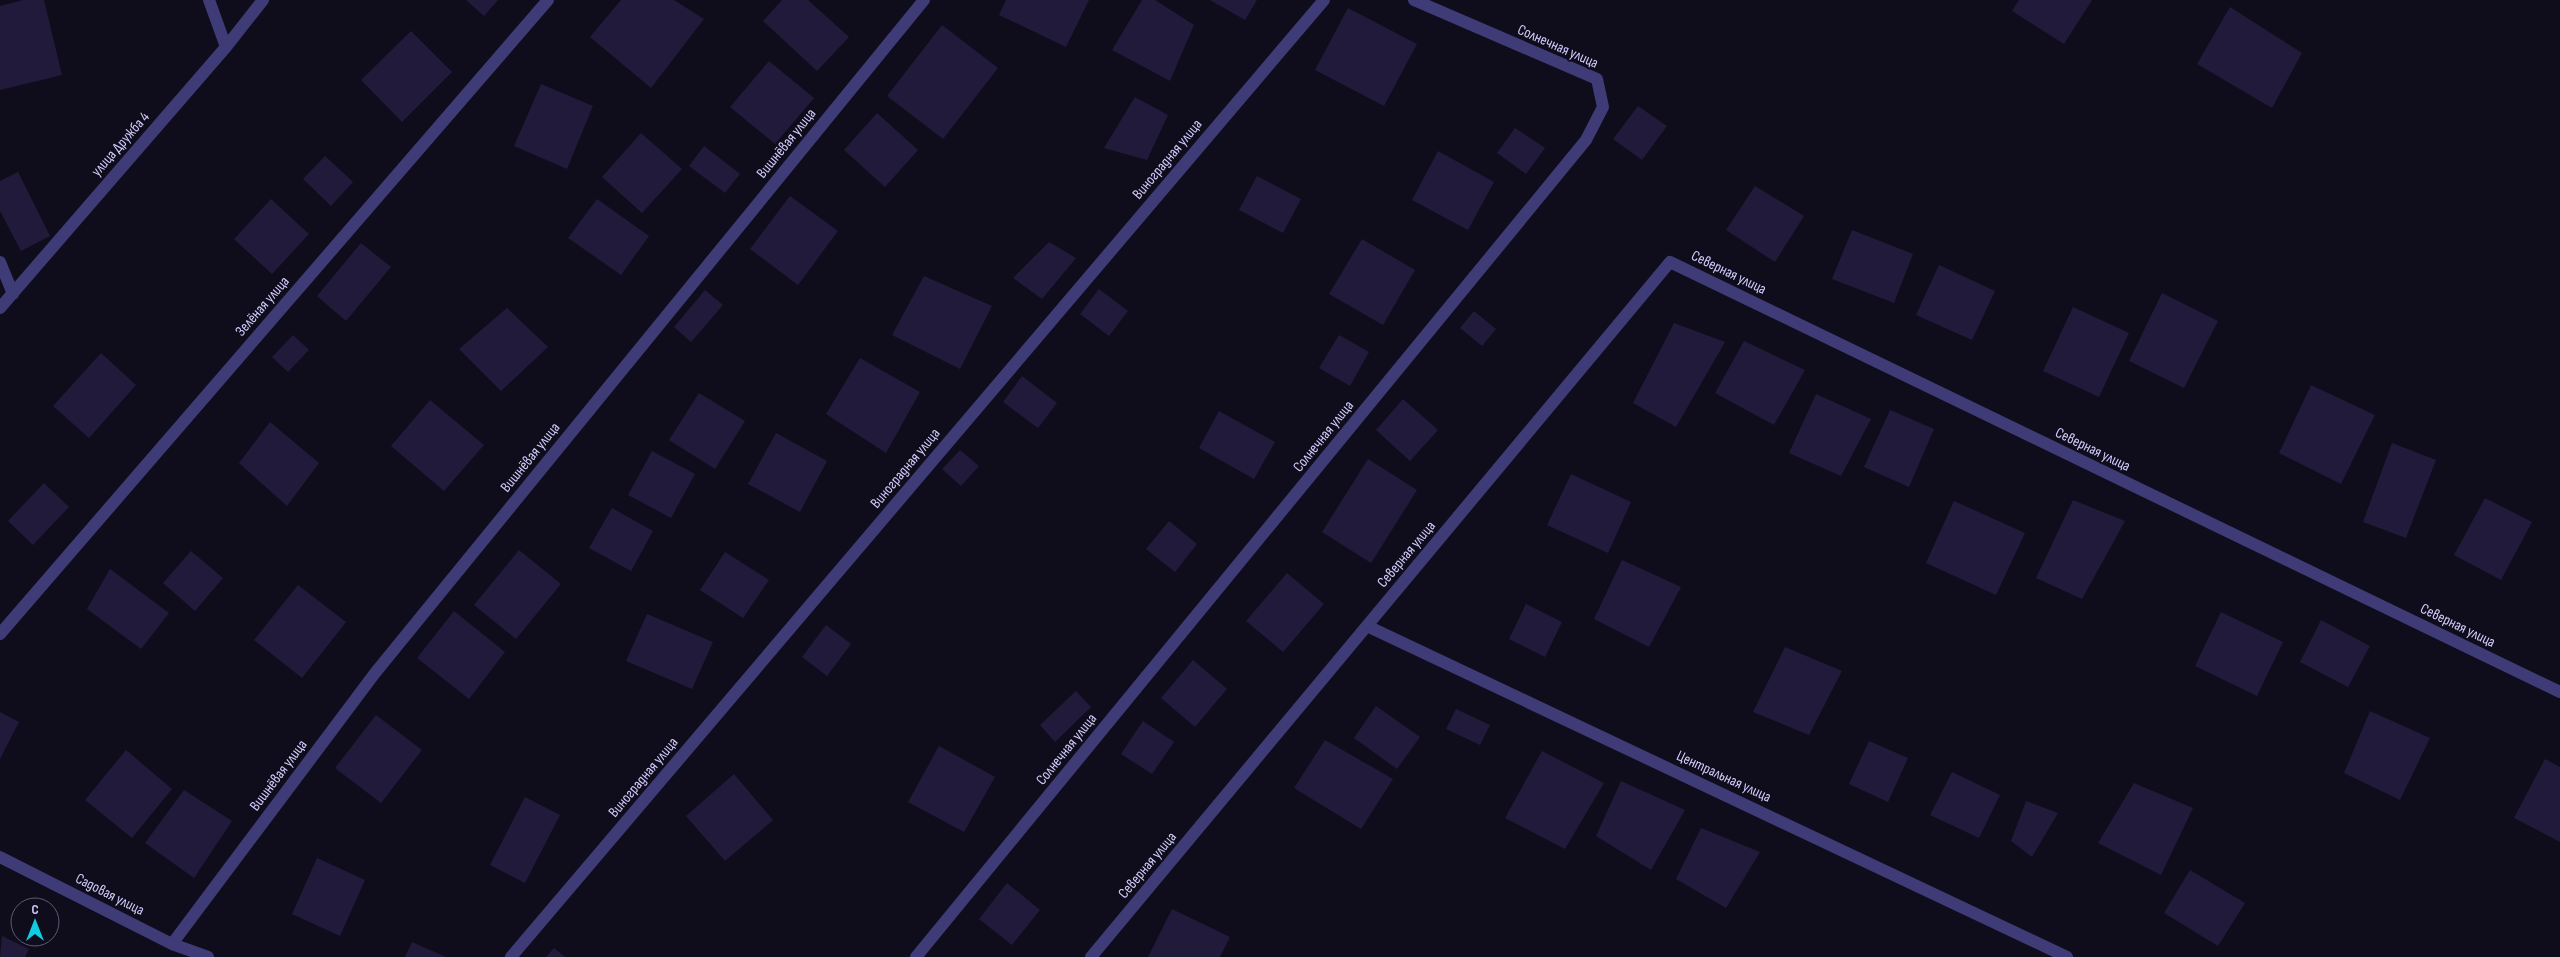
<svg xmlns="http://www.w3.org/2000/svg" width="2560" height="957" viewBox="0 0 2560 957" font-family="'Sofia Sans Condensed',sans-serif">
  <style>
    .building { fill: #211a3b }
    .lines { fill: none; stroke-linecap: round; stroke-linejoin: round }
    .street { stroke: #3e3b77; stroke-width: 12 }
    .labels { text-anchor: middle; stroke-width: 4; stroke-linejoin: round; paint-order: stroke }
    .street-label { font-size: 15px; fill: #d1cbfb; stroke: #0f0d1c }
  </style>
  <rect width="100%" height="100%" fill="#0f0d1c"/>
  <path class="building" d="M23 0H44L62 75 0 90V6Z
    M466 0H498L484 16Z
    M621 0H674L704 19 651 88 590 37Z
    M782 0H808L849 37 817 71 763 21Z
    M1006 0H1089L1066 47 999 15Z
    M1142 0H1155L1194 25 1170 81 1112 50Z
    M1210 0H1257L1245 20Z
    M2019 0H2092L2064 44 2012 11Z
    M2230 7 2302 53 2272 108 2197 64Z
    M1348 8 1417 44 1384 106 1315 70Z
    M942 25 998 68 943 139 887 96Z
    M411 31 452 72 402 122 361 80Z
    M769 61 814 98 775 144 730 107Z
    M541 84 593 106 567 169 514 146Z
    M1135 97 1168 115 1147 160 1104 148Z
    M1638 106 1667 126 1642 160 1613 139Z
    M877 113 918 150 885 187 844 150Z
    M1515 128 1545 148 1526 174 1497 153Z
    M641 133 682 169 642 213 602 177Z
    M704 146 740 174 725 193 689 166Z
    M1438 151 1494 182 1468 230 1412 200Z
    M325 156 353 182 331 206 303 179Z
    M18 172 50 236 21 251 0 211V181Z
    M1257 176 1301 199 1283 233 1239 210Z
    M1755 186 1804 216 1775 262 1726 230Z
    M790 196 838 231 798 285 750 249Z
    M271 199 309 234 272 274 234 239Z
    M597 199 649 236 621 275 568 238Z
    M1852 230 1913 254 1894 303 1832 279Z
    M1362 239 1415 270 1383 325 1329 294Z
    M1049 242 1076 258 1042 299 1013 278Z
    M361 243 391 267 346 321 317 296Z
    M1939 265 1995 291 1972 340 1916 315Z
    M924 276 992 306 960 369 892 335Z
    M1099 289 1128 311 1109 336 1080 314Z
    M705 290 723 305 691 342 674 327Z
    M2162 293 2218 321 2184 388 2129 361Z
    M2073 307 2129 333 2099 397 2043 371Z
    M507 308 548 347 501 391 459 349Z
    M1474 311 1496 329 1482 346 1460 328Z
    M1674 323 1725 342 1676 427 1633 403Z
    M293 335 309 350 288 372 272 357Z
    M1339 335 1369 352 1350 386 1319 368Z
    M1744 341 1805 370 1774 425 1715 393Z
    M101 353 136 385 89 438 53 406Z
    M860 358 920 392 886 453 826 414Z
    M1022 376 1057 403 1038 428 1003 402Z
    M2311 385 2375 415 2341 484 2279 453Z
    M699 393 745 421 715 469 669 440Z
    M1816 394 1871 419 1841 476 1789 453Z
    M1403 399 1438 430 1410 461 1376 430Z
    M430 400 484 445 444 491 391 446Z
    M1890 410 1934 429 1909 487 1864 467Z
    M1219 411 1275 442 1254 479 1199 448Z
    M270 422 319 463 287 506 239 463Z
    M776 433 827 461 800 512 748 484Z
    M2392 443 2436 460 2406 538 2363 522Z
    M960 450 979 466 961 486 942 469Z
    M652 451 695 474 671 518 628 495Z
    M1368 459 1417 490 1371 563 1322 532Z
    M1571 474 1631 502 1608 553 1547 525Z
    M44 483 69 507 33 545 8 521Z
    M2485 498 2532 522 2501 580 2454 555Z
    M2073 500 2125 521 2082 599 2036 578Z
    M1954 501 2025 533 1996 595 1926 563Z
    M612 508 653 531 631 571 589 548Z
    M1169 521 1197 544 1175 572 1146 549Z
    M519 550 561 584 516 639 474 605Z
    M191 551 223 578 195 611 163 583Z
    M725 552 769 580 743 618 700 590Z
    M1622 560 1681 587 1649 647 1594 619Z
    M110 569 169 613 141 649 87 609Z
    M1287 573 1324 604 1283 652 1246 621Z
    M298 585 346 622 302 678 254 640Z
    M1526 604 1562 622 1545 657 1509 639Z
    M454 611 505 652 469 699 417 658Z
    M2221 612 2283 642 2257 696 2195 666Z
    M647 614 713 642 692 689 626 661Z
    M2321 620 2370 646 2348 687 2300 662Z
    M826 625 851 644 827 676 802 657Z
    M1785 647 1842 671 1809 735 1753 712Z
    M1193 660 1227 689 1195 727 1161 698Z
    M1076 691 1091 707 1055 742 1040 725Z
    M1376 706 1420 737 1397 769 1354 738Z
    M1456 709 1490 725 1480 745 1446 729Z
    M2370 711 2430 738 2400 800 2344 773Z
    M0 712 19 722 0 759Z
    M376 715 422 750 381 803 335 768Z
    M1143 721 1174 742 1152 774 1121 754Z
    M1325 740 1393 779 1361 829 1294 788Z
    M1869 741 1908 758 1888 802 1849 784Z
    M939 746 995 777 964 832 908 802Z
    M126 750 172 789 132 838 85 800Z
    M1542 751 1604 783 1565 849 1505 818Z
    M2545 759 2560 767V842L2514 818Z
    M1952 772 2000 795 1979 838 1930 815Z
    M734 774 773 820 725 861 686 816Z
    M1621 781 1685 810 1651 870 1596 836Z
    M2134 783 2193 808 2161 875 2098 843Z
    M184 790 232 821 194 878 145 843Z
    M525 797 560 815 525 883 490 865Z
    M2026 801 2058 813 2032 857 2011 841Z
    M1701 828 1760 852 1726 908 1676 879Z
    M317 858 365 880 340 936 292 914Z
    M2190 870 2245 903 2218 946 2164 913Z
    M1007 883 1040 910 1012 945 979 919Z
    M1172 909 1230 937 1220 957H1148Z
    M2 936 29 949 25 957H0Z
    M412 942 446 957H405Z
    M554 948 565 957H546Z"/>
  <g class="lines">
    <path class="street" d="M209 0 226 47
      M0 262 13 294
      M0 308 226 47 263 0
      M1367 626 2067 957
      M0 634 548 0
      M0 857 172 944 208 957
      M172 944 375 673 924 0
      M511 957 1324 0
      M916 957 1586 140 1603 107 1597 79 1414 0
      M1091 957 1670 262 2560 692"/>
  </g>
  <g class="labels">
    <g class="street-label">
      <text transform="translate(1558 46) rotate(24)" y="5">Солнечная улица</text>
      <text transform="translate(786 143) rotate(-51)" y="5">Вишнёвая улица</text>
      <text transform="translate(120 144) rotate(-49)" y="5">улица Дружба 4</text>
      <text transform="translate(1167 159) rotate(-50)" y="5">Виноградная улица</text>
      <text transform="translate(1729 272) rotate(26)" y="5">Северная улица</text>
      <text transform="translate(262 306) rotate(-49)" y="5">Зелёная улица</text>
      <text transform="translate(1323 436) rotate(-51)" y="5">Солнечная улица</text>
      <text transform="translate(2093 449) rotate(26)" y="5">Северная улица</text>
      <text transform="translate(530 457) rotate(-51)" y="5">Вишнёвая улица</text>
      <text transform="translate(905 468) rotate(-50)" y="5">Виноградная улица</text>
      <text transform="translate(1406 554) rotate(-50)" y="5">Северная улица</text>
      <text transform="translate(2458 625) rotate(26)" y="5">Северная улица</text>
      <text transform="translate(1066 749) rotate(-51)" y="5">Солнечная улица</text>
      <text transform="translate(278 775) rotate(-53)" y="5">Вишнёвая улица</text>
      <text transform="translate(1724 776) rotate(25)" y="5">Центральная улица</text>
      <text transform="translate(643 777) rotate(-50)" y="5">Виноградная улица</text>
      <text transform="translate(1147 865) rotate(-50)" y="5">Северная улица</text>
      <text transform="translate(110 894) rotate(27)" y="5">Садовая улица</text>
    </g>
  </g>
  <g transform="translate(35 922)"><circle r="24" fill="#0f0d1c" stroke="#5d5975"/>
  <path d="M0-4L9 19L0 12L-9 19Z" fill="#11cce1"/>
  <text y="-8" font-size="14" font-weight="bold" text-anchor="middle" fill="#d1cbfb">С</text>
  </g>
</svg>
